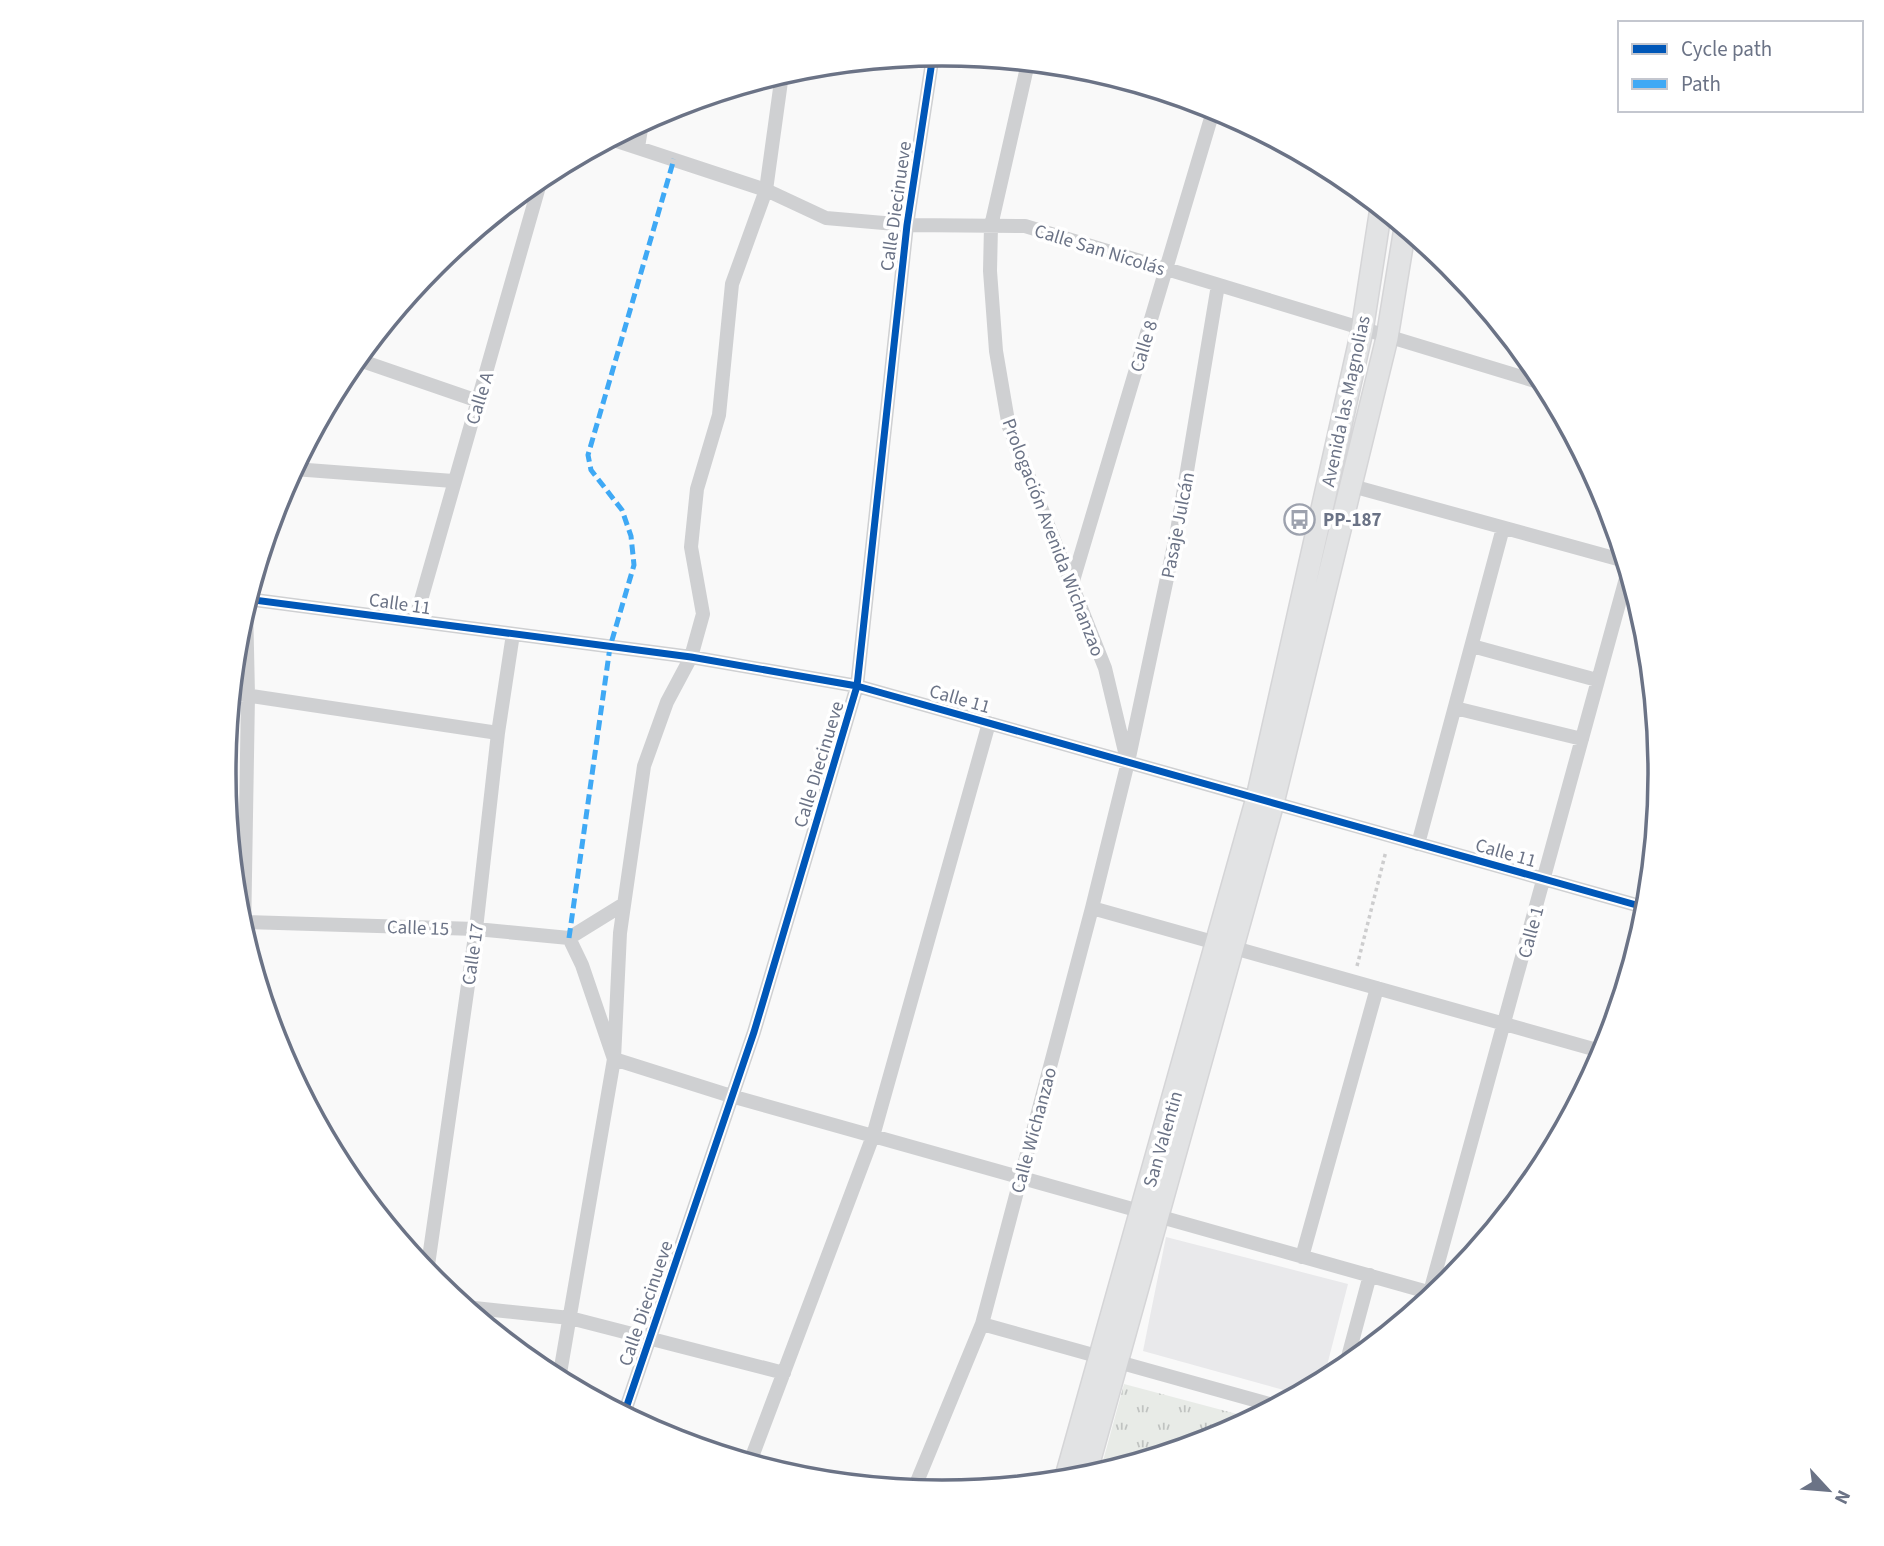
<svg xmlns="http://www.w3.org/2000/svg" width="1884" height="1546" viewBox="0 0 1884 1546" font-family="'Source Sans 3',sans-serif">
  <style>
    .built { fill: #e9e9eb }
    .grass { fill: url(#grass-tufts) }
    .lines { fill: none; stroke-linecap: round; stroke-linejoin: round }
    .secondary-casing { stroke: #d5d5d7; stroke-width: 24 }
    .path { stroke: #cdcdce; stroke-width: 3.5; stroke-dasharray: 3.5 3.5; stroke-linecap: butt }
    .street { stroke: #cfd0d2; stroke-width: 14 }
    .secondary { stroke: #e2e3e4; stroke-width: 21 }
    .quiet { stroke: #3fa9f5; stroke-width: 5; stroke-dasharray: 10 5; stroke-linecap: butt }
    .cycleway-casing { stroke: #fff; stroke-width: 11 }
    .cycleway { stroke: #0057b8; stroke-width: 7 }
    .labels { text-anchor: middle; stroke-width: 7; stroke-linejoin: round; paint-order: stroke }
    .street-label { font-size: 19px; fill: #6b7386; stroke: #fff }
    .poi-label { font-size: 19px; font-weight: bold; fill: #6b7386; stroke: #fff; text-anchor: start }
    .rim { fill: none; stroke: #6b7386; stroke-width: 3.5 }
  </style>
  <defs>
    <pattern id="grass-tufts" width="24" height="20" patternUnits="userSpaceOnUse" patternTransform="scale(1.75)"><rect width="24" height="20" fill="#e8ebe7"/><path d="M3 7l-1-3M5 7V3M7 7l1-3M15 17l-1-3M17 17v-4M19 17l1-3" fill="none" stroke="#c0c3c1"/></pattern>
  </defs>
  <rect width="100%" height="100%" fill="#f9f9f9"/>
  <path class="built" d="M1166 1237 1348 1284 1323 1381 1298 1394 1143 1351Z"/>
  <path class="grass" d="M1124 1384 1252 1418 1217 1437 1100 1472Z"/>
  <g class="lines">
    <defs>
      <path id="secondary" d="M1085 1477 1273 803 1387 338 1405 228
        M1065 1480 1257 798 1362 331 1381 208"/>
    </defs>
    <use href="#secondary" class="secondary-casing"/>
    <path class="path" d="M1357 966 1386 851"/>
    <path class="street" d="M1028 63 991 226 990 271 996 351 1009 427 1105 668 1126 756
      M611 139 766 190 826 218 907 225 1025 226 1545 384
      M638 147 642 123
      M356 359 478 401
      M294 469 453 481
      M1352 486 1625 561
      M1072 584 1214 108
      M247 599 691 657 857 686 1647 908
      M415 621 542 176
      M1472 646 1597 680
      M231 693 498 733
      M1455 708 1582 739
      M1418 844 1503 528
      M1092 908 1604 1052
      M244 922 476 929 569 938 624 904
      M244 936 248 695 246 604
      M569 938 582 965 614 1059 731 1096 1435 1294
      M1302 1257 1377 988
      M427 1272 476 929 498 733 513 634
      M1430 1292 1628 571
      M465 1307 570 1318 784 1373
      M982 1324 1276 1406
      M1345 1368 1370 1275
      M559 1379 614 1059 620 933 644 766 667 702 691 657 703 614 691 547 697 489 719 415 732 284 766 190 782 74
      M624 1414 754 1032 857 686 907 225 933 55
      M750 1462 873 1136 989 723
      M914 1489 982 1324 1092 908 1128 762 1177 531 1218 285"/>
    <use href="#secondary" class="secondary"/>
    <path class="quiet" d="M569 938 610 647 634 565 631 536 622 510 591 470 588 455 674 159"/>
    <defs>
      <path id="cycleway" d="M247 599 691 657 857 686 1647 908
        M624 1414 754 1032 857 686 907 225 933 55"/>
    </defs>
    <use href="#cycleway" class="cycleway-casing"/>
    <use href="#cycleway" class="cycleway"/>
  </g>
  <defs>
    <symbol id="bus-ring" viewBox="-11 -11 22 22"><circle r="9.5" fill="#fff" stroke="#9da2ae" stroke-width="1.5"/><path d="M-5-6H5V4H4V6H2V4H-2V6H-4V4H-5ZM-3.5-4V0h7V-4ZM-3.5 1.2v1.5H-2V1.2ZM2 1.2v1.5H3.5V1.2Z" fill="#9da2ae"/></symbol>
  </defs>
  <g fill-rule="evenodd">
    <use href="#bus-ring" x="1282" y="502" width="35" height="35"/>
  </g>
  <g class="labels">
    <g class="street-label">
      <text transform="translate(895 206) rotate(-82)" y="7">Calle Diecinueve</text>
      <text transform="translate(1100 249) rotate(17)" y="7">Calle San Nicolás</text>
      <text transform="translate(1143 346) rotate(-73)" y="7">Calle 8</text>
      <text transform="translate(479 398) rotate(-73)" y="7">Calle A</text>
      <text transform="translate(1345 401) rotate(-78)" y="7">Avenida las Magnolias</text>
      <text transform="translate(1177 525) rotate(-79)" y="7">Pasaje Julcán</text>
      <text transform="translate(1054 537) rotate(69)" y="7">Prologación Avenida Wichanzao</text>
      <text transform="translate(400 603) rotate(8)" y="7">Calle 11</text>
      <text transform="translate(960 698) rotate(16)" y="7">Calle 11</text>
      <text transform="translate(818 764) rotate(-73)" y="7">Calle Diecinueve</text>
      <text transform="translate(1506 852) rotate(16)" y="7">Calle 11</text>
      <text transform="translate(418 927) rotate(2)" y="7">Calle 15</text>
      <text transform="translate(1530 932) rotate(-75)" y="7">Calle 1</text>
      <text transform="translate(472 954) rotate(-82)" y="7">Calle 17</text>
      <text transform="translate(1033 1130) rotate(-75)" y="7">Calle Wichanzao</text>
      <text transform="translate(1162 1139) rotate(-74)" y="7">San Valentin</text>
      <text transform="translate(645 1303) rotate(-71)" y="7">Calle Diecinueve</text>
    </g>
    <g class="poi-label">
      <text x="1323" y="526">PP-187</text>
    </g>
  </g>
  <path d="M0 0H1884V1546H0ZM942 66H942A706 706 0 0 1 1648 772V774A706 706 0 0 1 942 1480H942A706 706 0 0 1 236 774V772A706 706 0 0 1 942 66Z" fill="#fff" fill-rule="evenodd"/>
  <path class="rim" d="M942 66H942A706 706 0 0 1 1648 772V774A706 706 0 0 1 942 1480H942A706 706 0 0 1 236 774V772A706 706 0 0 1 942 66Z"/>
  <rect x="1618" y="21" width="245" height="91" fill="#ffffff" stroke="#c4c7cf" stroke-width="2"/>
  <rect x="1632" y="44" width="35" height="10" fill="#0057b8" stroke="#c4c7cf" stroke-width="2"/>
  <text x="1681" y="56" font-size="21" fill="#6b7386">Cycle path</text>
  <rect x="1632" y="79" width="35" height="10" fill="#3fa9f5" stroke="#c4c7cf" stroke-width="2"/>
  <text x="1681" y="91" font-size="21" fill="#6b7386">Path</text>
  <g transform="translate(1828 1490) rotate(116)" stroke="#ffffff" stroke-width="5" paint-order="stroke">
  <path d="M0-5L12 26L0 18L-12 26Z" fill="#6b7386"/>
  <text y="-10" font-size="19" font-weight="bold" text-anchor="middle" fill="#6b7386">N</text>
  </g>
</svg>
